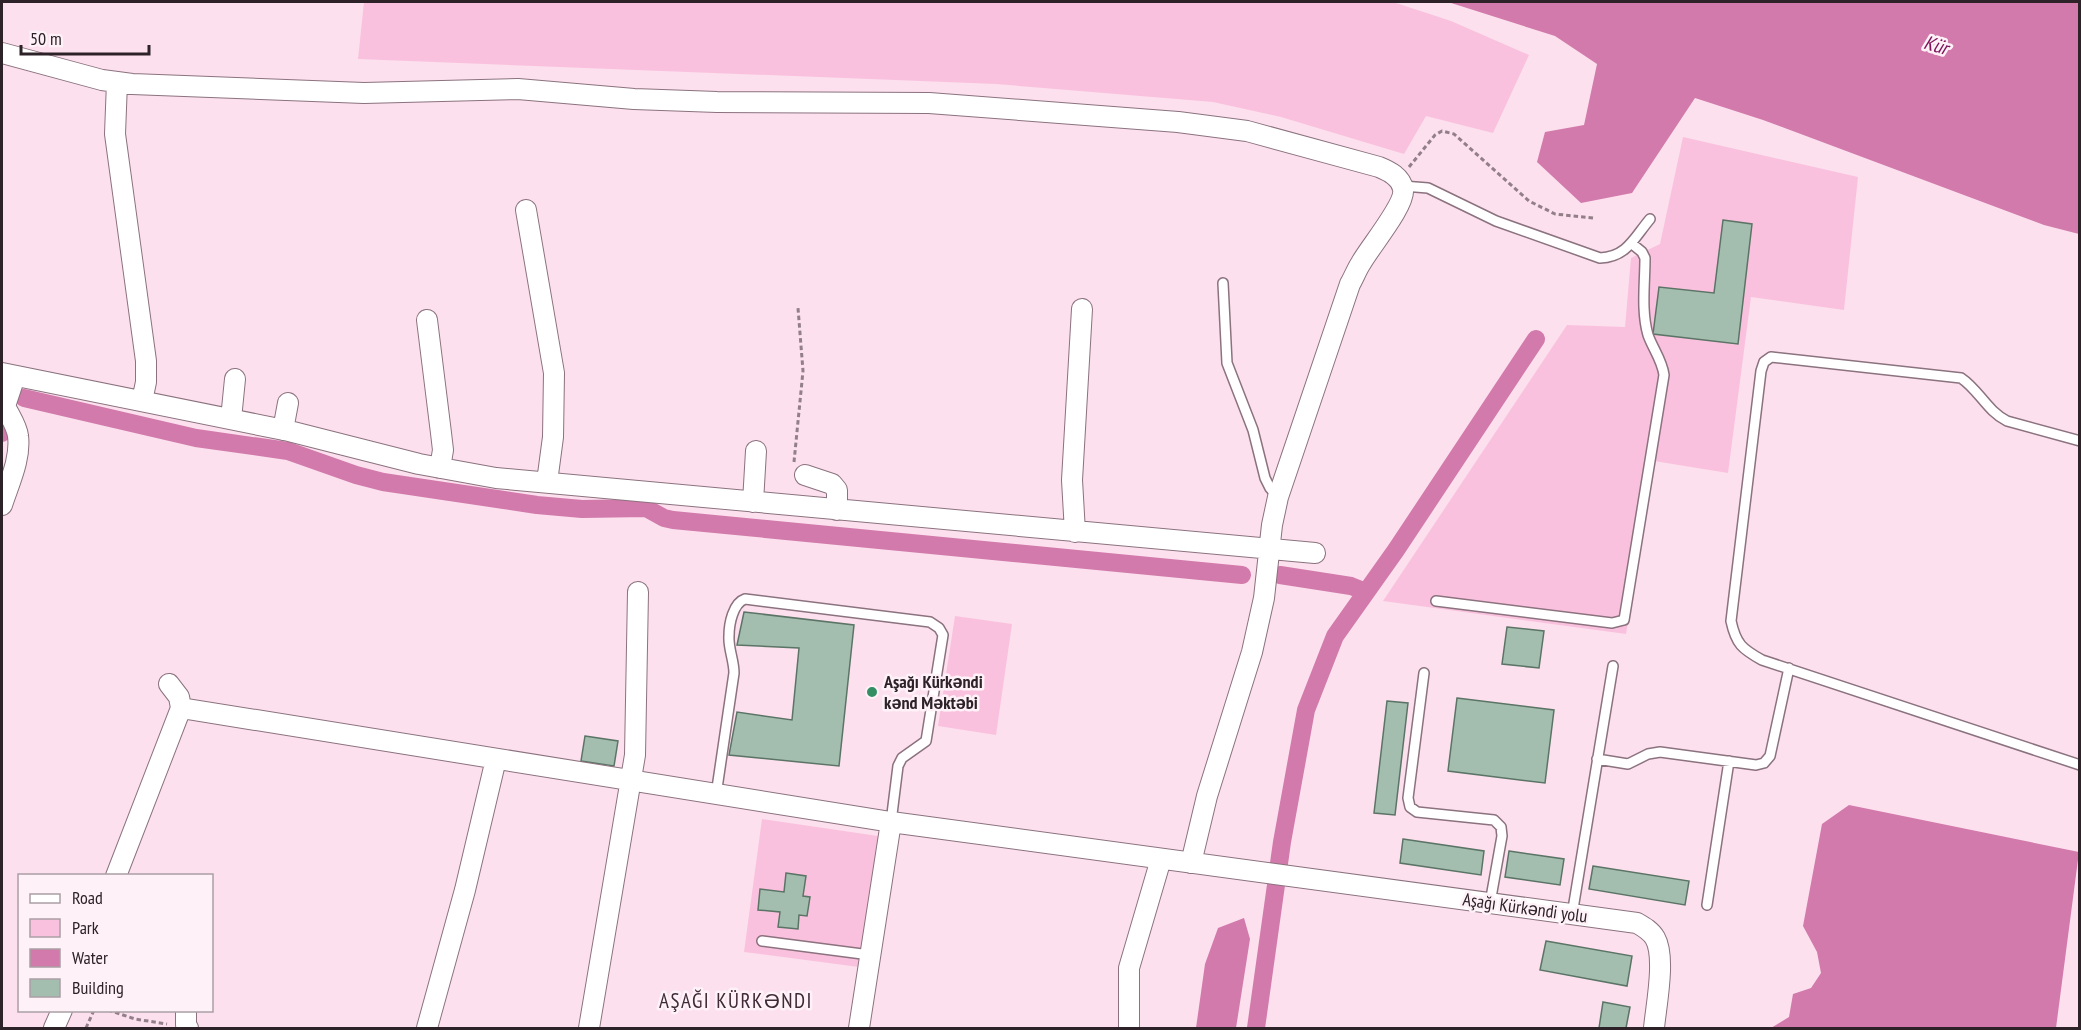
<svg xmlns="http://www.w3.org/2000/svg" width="2081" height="1030" viewBox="0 0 2081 1030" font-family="'PT Sans Narrow',sans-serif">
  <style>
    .green { fill: #fac1de }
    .water { fill: #d27aab }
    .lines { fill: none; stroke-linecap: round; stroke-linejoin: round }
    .canal { stroke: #d27aab; stroke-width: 18 }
    .building { fill: #a3beaf; stroke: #5b7466; stroke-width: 1.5 }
    .service-casing { stroke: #8b727e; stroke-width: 12 }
    .minor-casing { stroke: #8b727e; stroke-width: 22 }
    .path { stroke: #927f88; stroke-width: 3; stroke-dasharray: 4.5 3; stroke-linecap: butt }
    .service { stroke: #fff; stroke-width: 9 }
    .minor { stroke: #fff; stroke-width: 20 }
    .poi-dot { fill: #348e64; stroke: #fef2f8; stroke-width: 2 }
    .labels { text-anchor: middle; stroke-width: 5; stroke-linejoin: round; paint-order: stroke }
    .poi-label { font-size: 18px; font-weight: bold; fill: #2c2227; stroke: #fef2f8; text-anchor: start }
    .street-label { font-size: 18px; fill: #2c2227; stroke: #fef2f8 }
    .water-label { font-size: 20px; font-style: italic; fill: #7d1359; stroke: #fef2f8 }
    .quarter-label { font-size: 21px; letter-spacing: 1.5px; fill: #3f2a35; stroke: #fef2f8 }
  </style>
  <rect width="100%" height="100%" fill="#fce0ee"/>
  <path class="green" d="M364 2H1393L1451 21 1529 55 1493 133 1426 116 1404 154 1281 117 1213 102 996 84 358 59Z
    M1683 137 1858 177 1844 310 1751 297 1728 473 1654 461 1626 634 1383 601 1567 325 1625 327 1631 258 1660 244Z
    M955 616 1012 624 996 735 938 726Z
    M762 819 878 836 859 967 744 952Z"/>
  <path class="water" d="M1448 2H2079V234L2044 225 1763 120 1695 98 1632 193 1581 203 1537 162 1545 132 1584 125 1597 64 1555 36Z
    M1849 805 2079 852 2056 1028H1771L1789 1017 1793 994 1811 988 1821 973 1817 952 1803 926 1822 824Z
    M1244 918 1250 939 1236 1028H1196L1205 964 1218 928Z"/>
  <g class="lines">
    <path class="canal" d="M24 398 196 438 288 451 356 475 383 482 537 505 582 509 646 508 664 518 673 520 1242 575
      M2 433V431
      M1280 575 1351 586 1366 592
      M1256 1028 1282 842 1306 710 1335 636 1396 550 1536 339"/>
  </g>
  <path class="building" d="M1723 220 1752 224 1738 344 1653 334 1659 287 1714 293Z
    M744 612 854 625 839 766 729 755 737 712 792 720 799 648 737 645Z
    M1507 627 1544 631 1539 668 1502 664Z
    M1457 698 1554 710 1545 783 1448 771Z
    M1387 701 1408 703 1395 815 1374 813Z
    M585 736 618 741 614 766 581 761Z
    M1403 839 1484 851 1481 875 1400 863Z
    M1509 851 1564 859 1560 885 1505 877Z
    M1593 866 1689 881 1685 905 1589 889Z
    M786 873 806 876 803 896 810 897 807 916 799 915 798 929 778 927 780 912 758 910 760 889 784 892Z
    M1546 941 1632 956 1627 986 1540 970Z
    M1603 1002 1630 1007 1626 1028H1599Z"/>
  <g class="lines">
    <defs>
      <path id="service" d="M1403 186 1428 188 1496 221 1600 258C1627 257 1634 238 1650 219
        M1223 283 1227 363 1253 430 1265 478 1270 488 1278 497
        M2080 441 2007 421C1987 411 1979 390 1961 378L1771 357 1764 362 1761 371 1731 621C1736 644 1742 649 1762 660L2080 765
        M1436 601 1612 623 1624 620 1664 375C1662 360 1653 349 1648 335 1641 311 1645 283 1645 258L1642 252 1631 243
        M1424 673 1408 798 1410 807 1417 812 1494 820 1501 827 1502 836 1490 903
        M1597 759 1628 764 1648 754 1660 752 1756 765 1764 763 1770 756 1789 668
        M716 795 734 673C734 660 728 648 729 636 729 624 733 603 745 599L930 622 939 628 943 635 926 741 902 758 898 766 891 822
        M1707 905 1729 761
        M1572 915 1613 666
        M762 941 870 955"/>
      <path id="minor" d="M2 53 102 80 132 84 364 93 518 89 634 99 717 102 929 103 1178 122 1247 131 1379 167C1389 171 1401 177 1403 189 1406 204 1370 247 1361 263 1357 269 1354 277 1350 284L1278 497 1272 525 1264 598 1252 652 1207 796 1191 863
        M117 82 115 134 146 361V382L142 401
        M526 210 554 373 553 437 547 482
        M427 320 441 433 443 450 440 468
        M2 373 289 431 419 464 496 478 1315 553
        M231 419 235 379
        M283 430 288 403
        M805 475 832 484 837 490V510
        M753 502 756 451
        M2 505C9 483 21 459 18 436 17 426 9 415 5 406L15 376
        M1075 532 1072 480 1082 309
        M169 684 179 697 181 708
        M116 876 181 708 891 822 1637 923C1644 927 1651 931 1655 938 1666 957 1656 1006 1654 1028
        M186 1010V1025L188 1028
        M54 1028 62 1010
        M427 1028 465 890 496 759
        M589 1028 635 755 638 592
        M859 1028 891 822
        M1129 1028V968L1161 859"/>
    </defs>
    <use href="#service" class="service-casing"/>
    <use href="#minor" class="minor-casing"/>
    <path class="path" d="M1409 167 1435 135 1442 131 1454 134 1529 201 1555 214 1593 218
      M794 462 803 371 798 308
      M108 1010 135 1019 167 1024
      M86 1028 94 1010"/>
    <use href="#service" class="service"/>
    <use href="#minor" class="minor"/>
  </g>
  <circle class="poi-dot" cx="872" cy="692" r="6"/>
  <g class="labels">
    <g class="poi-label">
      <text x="884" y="688">Aşağı Kürkəndi<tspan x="884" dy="21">kənd Məktəbi</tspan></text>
    </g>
    <g class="street-label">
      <text transform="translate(1525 908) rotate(8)" y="6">Aşağı Kürkəndi yolu</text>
    </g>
    <g class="water-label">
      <text transform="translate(1936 45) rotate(17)" y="7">Kür</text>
    </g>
    <g class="quarter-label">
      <text x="736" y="1008">AŞAĞI KÜRKƏNDI</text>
    </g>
  </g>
  <rect width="2081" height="1030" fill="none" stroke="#2c2227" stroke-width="6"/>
  <rect x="18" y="874" width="195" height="138" fill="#fef2f8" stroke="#aa9fa4" stroke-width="1.5"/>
  <rect x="30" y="894" width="30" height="9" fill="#ffffff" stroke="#aa9fa4" stroke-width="1.5"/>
  <text x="72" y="904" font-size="18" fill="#2c2227">Road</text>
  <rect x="30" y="919" width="30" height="18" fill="#fac1de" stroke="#aa9fa4" stroke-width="1.5"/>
  <text x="72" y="934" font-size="18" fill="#2c2227">Park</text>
  <rect x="30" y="949" width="30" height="18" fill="#d27aab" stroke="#aa9fa4" stroke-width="1.5"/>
  <text x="72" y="964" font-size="18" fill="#2c2227">Water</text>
  <rect x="30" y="979" width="30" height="18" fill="#a3beaf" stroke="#aa9fa4" stroke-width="1.5"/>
  <text x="72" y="994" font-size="18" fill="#2c2227">Building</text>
  <path d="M21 45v9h128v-9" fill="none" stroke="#2c2227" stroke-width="3"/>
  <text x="30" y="45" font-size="18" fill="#2c2227" stroke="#fef2f8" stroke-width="4.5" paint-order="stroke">50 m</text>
</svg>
